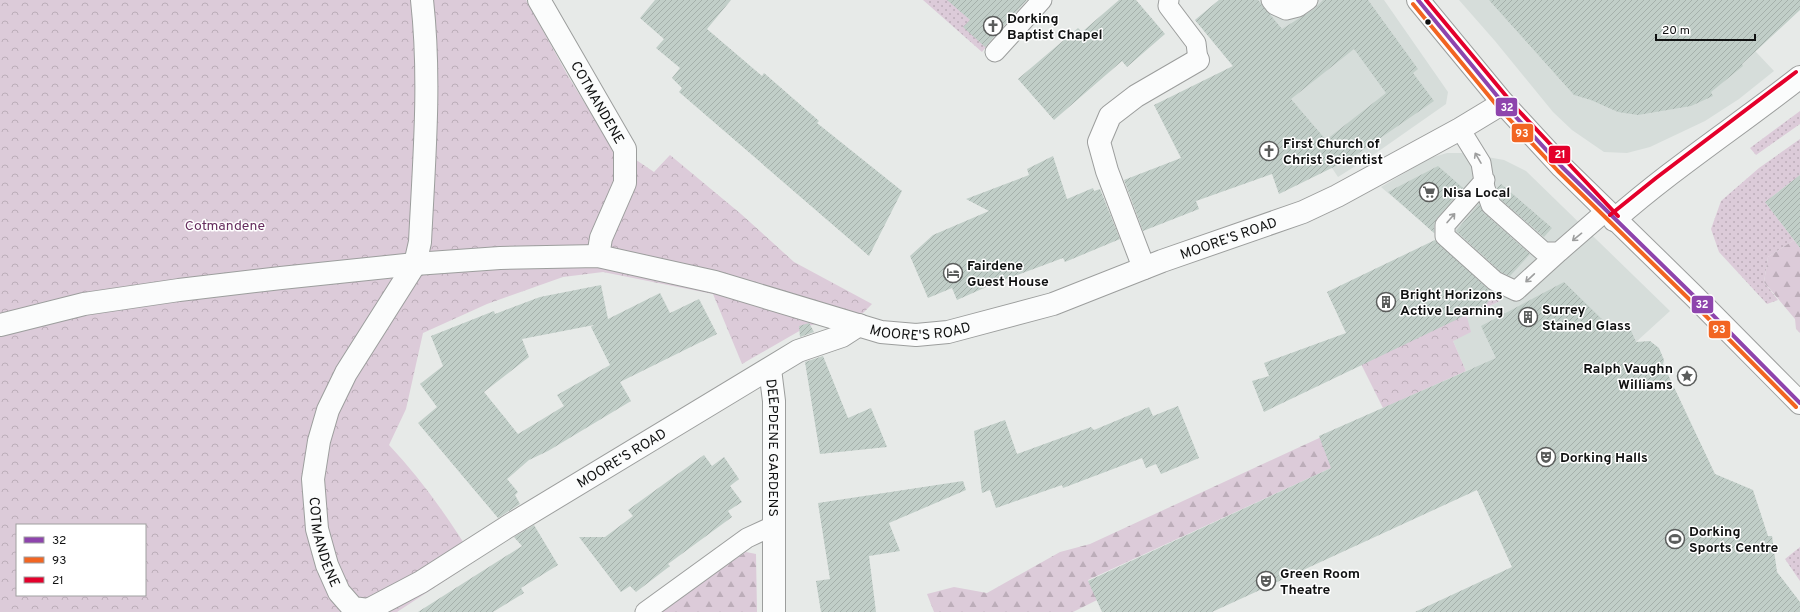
<svg xmlns="http://www.w3.org/2000/svg" width="1800" height="612" viewBox="0 0 1800 612" font-family="Overpass,sans-serif">
  <style>
    .built { fill: #d6ddda }
    .grass { fill: url(#grass-dots) }
    .forest { fill: url(#forest-firs) }
    .park { fill: url(#park-crowns); fill-rule: evenodd }
    .building { fill: url(#building-hatch); fill-rule: evenodd }
    .lines { fill: none; stroke-linecap: round; stroke-linejoin: round }
    .service-casing { stroke: #9c9e9d; stroke-width: 21 }
    .minor-casing { stroke: #9c9e9d; stroke-width: 24 }
    .tertiary-casing { stroke: #9c9e9d; stroke-width: 24 }
    .primary-casing { stroke: #9c9e9d; stroke-width: 24 }
    .service { stroke: #fbfcfc; stroke-width: 19 }
    .minor { stroke: #fbfcfc; stroke-width: 22 }
    .tertiary { stroke: #fbfcfc; stroke-width: 22 }
    .primary { stroke: #fbfcfc; stroke-width: 22 }
    .bus-1-casing { stroke: #fff; stroke-width: 7 }
    .bus-2-casing { stroke: #fff; stroke-width: 7 }
    .bus-3-casing { stroke: #fff; stroke-width: 7 }
    .bus-1 { stroke: #8e44ad; stroke-width: 4 }
    .bus-2 { stroke: #f26522; stroke-width: 4 }
    .bus-3 { stroke: #e4002b; stroke-width: 4 }
    .oneway { stroke: #9d9e9e }
    .bus-dot { fill: #101111; stroke: #fff; stroke-width: 1.5 }
    .labels { text-anchor: middle; stroke-width: 3; stroke-linejoin: round; paint-order: stroke }
    .poi-label { font-size: 14px; font-weight: bold; fill: #101111; stroke: #fff; text-anchor: start }
    .street-label { font-size: 14px; fill: #101111; stroke: #fff }
    .park-label { font-size: 14px; fill: #672e5f; stroke: #fff }
    .line-badge { stroke: #fff; stroke-width: 1.5 }
    .badge-label { font-size: 11px; text-anchor: middle; font-weight: bold; fill: #fff }
  </style>
  <defs>
    <pattern id="grass-dots" width="8" height="8" patternUnits="userSpaceOnUse"><rect width="8" height="8" fill="#dccbd9"/><path d="M2 2h.1M6 6h.1" fill="none" stroke="#bcadb9" stroke-width="1.8" stroke-linecap="round"/></pattern>
    <pattern id="forest-firs" width="22" height="20" patternUnits="userSpaceOnUse"><rect width="22" height="20" fill="#dccbd9"/><path d="M5 1l3.5 6h-7zM16 11l3.5 6h-7z" fill="#bcadb9"/></pattern>
    <pattern id="park-crowns" width="20" height="18" patternUnits="userSpaceOnUse"><rect width="20" height="18" fill="#dccbd9"/><path d="M2 6a3 3 0 1 1 6 0M12 15a3 3 0 1 1 6 0" fill="none" stroke="#bcadb9"/></pattern>
    <pattern id="building-hatch" width="6" height="6" patternUnits="userSpaceOnUse"><rect width="6" height="6" fill="#c1cec8"/><path d="M-1 1l2-2M0 6l6-6M5 7l2-2" fill="none" stroke="#a5b0ab"/></pattern>
  </defs>
  <rect width="100%" height="100%" fill="#e7eae8"/>
  <path class="built" d="M1219 0H1384L1448 92 1446 104 1376 153 1338 177 1332 168 1250 87 1195 20Z
    M1459 0H1707L1774 71 1739 99 1705 121 1650 147 1627 153 1604 152 1572 130 1553 112 1495 41Z
    M1447 153H1465L1504 160 1526 171 1670 311 1636 342 1473 368 1466 371 1453 341 1467 318 1500 301 1453 259 1458 253 1381 187 1430 158Z"/>
  <path class="grass" d="M923 0H949L970 20 964 27 986 47 982 52Z
    M1800 111V124L1756 155 1750 148Z
    M1800 139V175L1765 202 1794 240 1768 257 1764 282 1778 300 1767 304 1719 252 1711 229 1721 201 1759 168Z
    M1800 547V581L1785 559Z"/>
  <path class="forest" d="M1794 240 1800 248V333L1796 329 1795 319 1764 282 1768 257Z
    M1408 397 1331 468 1088 580 1097 600 1073 612H934L927 594 954 587 987 593 1060 552 1090 544Z
    M746 552 756 554 757 612H661L706 579Z"/>
  <path class="park" d="M0 0H526L568 76 608 141 654 172 670 155 741 214 794 262 872 304 863 313 808 326 742 364 713 294 603 272 563 277 487 304 423 333 406 409 389 445C422 480 450 520 475 561L397 612H0ZM17 525H145V595H17Z
    M1447 244 1458 254 1453 259 1500 301 1467 317 1471 332 1453 341 1466 371 1383 408 1357 356 1434 251Z"/>
  <path class="building" d="M655 0H731L707 29 762 76 764 73 819 121 817 123 902 191 869 256 679 92 682 88 672 78 680 68 656 48 664 39 640 18Z
    M947 0H1027L985 47 963 27 970 20Z
    M1119 0H1136L1165 34 1127 67 1122 61 1054 120 1018 79 1078 28 1082 32Z
    M1219 0H1258L1282 29 1314 9 1323 0H1368L1418 69 1413 73 1434 101 1350 159 1279 194 1272 174 1196 201 1199 209 1143 231 1124 180 1181 158 1154 105 1233 66 1195 20ZM1354 49 1386 93 1326 140 1291 99Z
    M1489 0H1800V10L1742 64 1743 66 1711 92 1713 96 1691 106 1638 115 1618 112 1591 100 1574 95Z
    M1053 156 1067 199 1093 188 1094 191 1100 189 1120 239 1065 262 1063 258 993 284 957 300 952 288 928 298 910 256 933 235 989 211 966 199 1029 175 1027 169Z
    M1438 166 1463 188 1437 218 1434 225V233L1388 192Z
    M1800 175V248L1765 202Z
    M1501 184 1552 228 1544 237 1500 199 1497 188Z
    M1479 204 1484 213 1530 254 1510 276 1501 272 1456 231Z
    M1435 240 1488 289 1495 293 1485 306 1264 412 1252 381 1269 376 1264 363 1346 333 1327 292Z
    M1564 282 1615 332 1629 326 1636 342 1650 341 1659 348 1664 360 1663 364 1715 474 1753 490 1768 536H1772L1777 572 1800 602V612H1415L1512 567 1477 490 1212 612H1102L1088 581 1331 468 1319 436 1496 358 1481 326Z
    M601 285 608 319 660 293 670 313 699 299 717 334 620 382 631 401 548 451 529 460 507 479 518 492 515 495 520 504 498 518 418 423 437 407 420 384 443 366 431 336 494 311 495 314 540 297ZM594 325 591 327 610 365 557 395 564 406 518 434 484 392 529 357 522 339Z
    M809 323 814 332 800 337 799 326Z
    M823 356 848 418 871 408 887 447 820 454 805 362Z
    M1178 406 1199 458 1161 474 1156 464 1146 468 1142 458 1063 488 1062 485 996 508 990 490 982 493 974 431 1005 420 1017 454 1091 427 1094 430 1149 407 1153 416Z
    M704 455 712 466 724 457 739 479 730 486 742 502 728 511 732 517 668 564 670 566 636 592 630 586 621 592 579 537H605L633 516 628 510Z
    M963 481 966 490 889 523 900 551 869 556 876 612H821L816 581 830 579 818 503Z
    M534 525 558 565 521 588 524 593 493 612H418L522 546 514 537Z"/>
  <g class="lines">
    <defs>
      <path id="service" d="M1169 0 1168 6 1196 43 1198 60
        M1271 0 1275 5 1286 10 1298 7 1308 0
        M995 52 1042 0
        M1460 129 1481 163 1485 188 1491 205 1544 252H1559L1606 211
        M1485 180 1445 225V236L1495 281 1516 291 1559 252
        M645 612 747 538 773 526"/>
      <g id="minor">
        <path id="s1" d="M422 0C431 80 424 161 420 242L415 264 346 373 328 410 319 441 313 479 317 529 327 565 339 592 353 608 368 610 421 582 507 527 798 351 842 336 859 325"/>
        <path id="s2" d="M539 0 625 149V183L601 238 598 256"/>
        <path d="M1144 268 1107 171 1099 142 1110 116 1136 96 1198 60"/>
        <path id="s3" d="M0 325 84 304 179 290 281 278 415 264 500 258 598 256 715 282 881 332 916 335 948 332 1053 304 1162 261 1303 212 1337 196 1460 129 1503 103"/>
        <path id="s4" d="M770 369 774 401V612"/>
      </g>
      <path id="tertiary" d="M1614 220C1673 168 1739 125 1800 77"/>
      <path id="primary" d="M1418 0 1503 103 1562 167 1695 297 1800 403"/>
    </defs>
    <use href="#service" class="service-casing"/>
    <use href="#minor" class="minor-casing"/>
    <use href="#tertiary" class="tertiary-casing"/>
    <use href="#primary" class="primary-casing"/>
    <use href="#service" class="service"/>
    <use href="#minor" class="minor"/>
    <use href="#tertiary" class="tertiary"/>
    <use href="#primary" class="primary"/>
    <defs>
      <path id="bus-1" d="M1418 0 1503 103 1562 167 1695 297 1800 403"/>
      <path id="bus-2" d="M1413 4 1498 107 1558 171 1691 301 1796 407"/>
      <path id="bus-3" d="M1426 0 1517 109 1618 216
        M1610 215 1656 178 1796 72"/>
    </defs>
    <use href="#bus-1" class="bus-1-casing"/>
    <use href="#bus-2" class="bus-2-casing"/>
    <use href="#bus-3" class="bus-3-casing"/>
    <use href="#bus-1" class="bus-1"/>
    <use href="#bus-2" class="bus-2"/>
    <use href="#bus-3" class="bus-3"/>
  </g>
  <defs><path id="oneway-shaft" d="M-6 0H5M1.5-3L5.5 0L1.5 3" fill="none" stroke-width="1.6" stroke-linecap="round" stroke-linejoin="round"/></defs>
  <g class="oneway">
    <use href="#oneway-shaft" transform="translate(1478 158) rotate(-120)"/>
    <use href="#oneway-shaft" transform="translate(1451 218) rotate(-49)"/>
    <use href="#oneway-shaft" transform="translate(1577 237) rotate(141)"/>
    <use href="#oneway-shaft" transform="translate(1530 278) rotate(137)"/>
  </g>
  <defs>
    <symbol id="church-ring" viewBox="-11 -11 22 22"><circle r="9.5" fill="#fff" stroke="#5b5d5c" stroke-width="1.5"/><path d="M-1.2-6h2.4v3.5h3.3v2.4h-3.3V6h-2.4V-.1h-3.3v-2.4h3.3Z" fill="#5b5d5c"/></symbol>
    <symbol id="supermarket-ring" viewBox="-11 -11 22 22"><circle r="9.5" fill="#fff" stroke="#5b5d5c" stroke-width="1.5"/><path d="M-6-5.5h2.5l.6 2H6L4.5 2H-2.5L-4.4-4H-6ZM-1.5 3.2a1.3 1.3 0 1 0 .1 0ZM3 3.2a1.3 1.3 0 1 0 .1 0Z" fill="#5b5d5c"/></symbol>
    <symbol id="hotel-ring" viewBox="-11 -11 22 22"><circle r="9.5" fill="#fff" stroke="#5b5d5c" stroke-width="1.5"/><path d="M-6-4.5h1.5V1H6V5H4.5V3h-9V5H-6ZM-4 0a1.8 1.8 0 1 1 3.6 0ZM.5 0V-2.5h3Q6-2.5 6 0Z" fill="#5b5d5c"/></symbol>
    <symbol id="building-ring" viewBox="-11 -11 22 22"><circle r="9.5" fill="#fff" stroke="#5b5d5c" stroke-width="1.5"/><path d="M-4-6H4V6H1V3H-1V6H-4ZM-2.5-4.3h1.7v1.8h-1.7ZM.8-4.3h1.7v1.8H.8ZM-2.5-1h1.7V.8h-1.7ZM.8-1h1.7V.8H.8Z" fill="#5b5d5c"/></symbol>
    <symbol id="sight-ring" viewBox="-11 -11 22 22"><circle r="9.5" fill="#fff" stroke="#5b5d5c" stroke-width="1.5"/><path d="M0-6L1.8-2.2L6-1.7L2.9 1.2L3.7 5.4L0 3.3L-3.7 5.4L-2.9 1.2L-6-1.7L-1.8-2.2Z" fill="#5b5d5c"/></symbol>
    <symbol id="theatre-ring" viewBox="-11 -11 22 22"><circle r="9.5" fill="#fff" stroke="#5b5d5c" stroke-width="1.5"/><path d="M-5-5.5Q0-4 5-5.5V0Q5 5 0 6Q-5 5-5 0ZM-3.3-2.5H-1v1.5H-3.3ZM1-2.5H3.3v1.5H1ZM-2.8 1Q0 5.5 2.8 1Z" fill="#5b5d5c"/></symbol>
    <symbol id="stadium-ring" viewBox="-11 -11 22 22"><circle r="9.5" fill="#fff" stroke="#5b5d5c" stroke-width="1.5"/><path d="M0-5a6.5 5 0 1 0 0 10a6.5 5 0 1 0 0-10ZM-3.5-1.8h7v3.6h-7Z" fill="#5b5d5c"/></symbol>
  </defs>
  <g fill-rule="evenodd">
    <use href="#church-ring" x="982" y="15" width="22" height="22"/>
    <use href="#church-ring" x="1258" y="140" width="22" height="22"/>
    <use href="#supermarket-ring" x="1418" y="181" width="22" height="22"/>
    <use href="#hotel-ring" x="942" y="262" width="22" height="22"/>
    <use href="#building-ring" x="1375" y="291" width="22" height="22"/>
    <use href="#building-ring" x="1517" y="306" width="22" height="22"/>
    <use href="#sight-ring" x="1676" y="365" width="22" height="22"/>
    <use href="#theatre-ring" x="1535" y="446" width="22" height="22"/>
    <use href="#stadium-ring" x="1664" y="528" width="22" height="22"/>
    <use href="#theatre-ring" x="1255" y="570" width="22" height="22"/>
  </g>
  <circle class="bus-dot" cx="1428" cy="22" r="3.5"/>
  <g class="labels">
    <g class="poi-label">
      <text x="1007" y="23">Dorking<tspan x="1007" dy="16">Baptist Chapel</tspan></text>
      <text x="1283" y="148">First Church of<tspan x="1283" dy="16">Christ Scientist</tspan></text>
      <text x="1443" y="197">Nisa Local</text>
      <text x="967" y="270">Fairdene<tspan x="967" dy="16">Guest House</tspan></text>
      <text x="1400" y="299">Bright Horizons<tspan x="1400" dy="16">Active Learning</tspan></text>
      <text x="1542" y="314">Surrey<tspan x="1542" dy="16">Stained Glass</tspan></text>
      <text x="1673" y="373" text-anchor="end">Ralph Vaughn<tspan x="1673" dy="16">Williams</tspan></text>
      <text x="1560" y="462">Dorking Halls</text>
      <text x="1689" y="536">Dorking<tspan x="1689" dy="16">Sports Centre</tspan></text>
      <text x="1280" y="578">Green Room<tspan x="1280" dy="16">Theatre</tspan></text>
    </g>
    <g class="street-label">
      <text dy="5" stroke="none"><textPath href="#s2" startOffset="118">COTMANDENE</textPath></text>
      <text dy="5" stroke="none"><textPath href="#s3" startOffset="1260">MOORE'S ROAD</textPath></text>
      <text dy="5" stroke="none"><textPath href="#s3" startOffset="936">MOORE'S ROAD</textPath></text>
      <text dy="5" stroke="none"><textPath href="#s4" startOffset="79">DEEPDENE GARDENS</textPath></text>
      <text dy="5" stroke="none"><textPath href="#s1" startOffset="955">MOORE'S ROAD</textPath></text>
      <text dy="5" stroke="none"><textPath href="#s1" startOffset="570">COTMANDENE</textPath></text>
    </g>
    <g class="park-label">
      <text x="225" y="230">Cotmandene</text>
    </g>
  </g>
  <g class="line-badge">
    <rect x="1495" y="97" width="23" height="20" rx="4" fill="#8e44ad"/>
    <rect x="1511" y="123" width="23" height="20" rx="4" fill="#f26522"/>
    <rect x="1548" y="145" width="23" height="19" rx="4" fill="#e4002b"/>
    <rect x="1691" y="295" width="23" height="19" rx="4" fill="#8e44ad"/>
    <rect x="1708" y="320" width="23" height="19" rx="4" fill="#f26522"/>
  </g>
  <g class="badge-label">
    <text x="1507" y="111">32</text>
    <text x="1522" y="137">93</text>
    <text x="1560" y="158">21</text>
    <text x="1702" y="308">32</text>
    <text x="1719" y="333">93</text>
  </g>
  <rect x="16" y="524" width="130" height="72" fill="#ffffff" stroke="#9fa0a0"/>
  <rect x="24" y="537" width="20" height="6" fill="#8e44ad" stroke="#9fa0a0"/>
  <text x="52" y="544" font-size="12" fill="#101111">32</text>
  <rect x="24" y="557" width="20" height="6" fill="#f26522" stroke="#9fa0a0"/>
  <text x="52" y="564" font-size="12" fill="#101111">93</text>
  <rect x="24" y="577" width="20" height="6" fill="#e4002b" stroke="#9fa0a0"/>
  <text x="52" y="584" font-size="12" fill="#101111">21</text>
  <path d="M1656 34v6h99v-6" fill="none" stroke="#101111" stroke-width="2"/>
  <text x="1662" y="34" font-size="12" fill="#101111" stroke="#ffffff" stroke-width="3" paint-order="stroke">20 m</text>
</svg>
